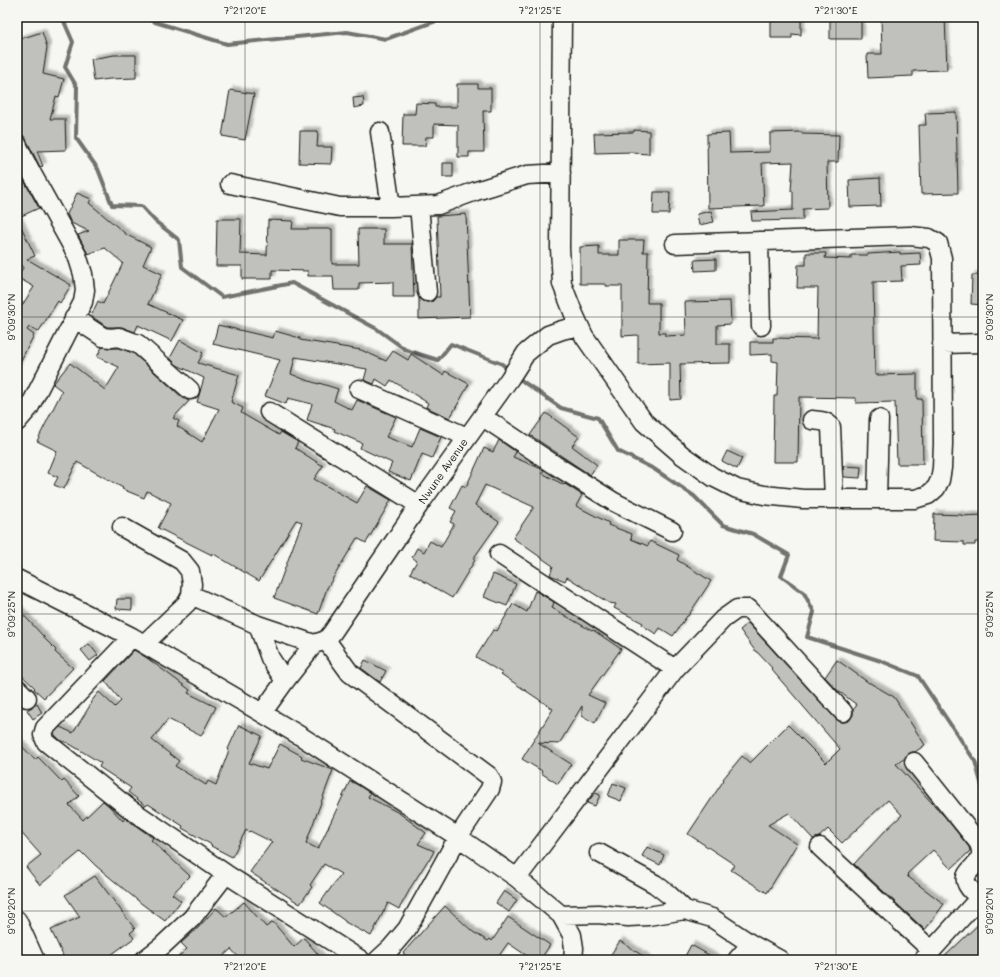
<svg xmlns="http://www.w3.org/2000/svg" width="1000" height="977" viewBox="0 0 1000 977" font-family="Mali,sans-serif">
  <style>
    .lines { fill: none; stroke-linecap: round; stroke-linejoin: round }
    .stream { stroke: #727271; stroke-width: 4 }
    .building { fill: #c0c0bd; stroke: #1c1c1c; filter: url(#shadow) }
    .minor-casing { stroke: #1c1c1c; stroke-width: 21 }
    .minor { stroke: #f6f6f2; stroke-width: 18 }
    .ticks { fill: none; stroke: #1c1c1c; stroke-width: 1; stroke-opacity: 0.45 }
    .labels { text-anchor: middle; stroke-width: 3; stroke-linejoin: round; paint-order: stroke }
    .street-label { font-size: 11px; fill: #1c1c1c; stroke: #f6f6f2 }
    .neatline { fill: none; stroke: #1c1c1c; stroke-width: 1.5 }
    .ticks-label { font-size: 10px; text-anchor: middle; fill: #1c1c1c }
  </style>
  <defs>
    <filter id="shadow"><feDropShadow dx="3.5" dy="-3.5" stdDeviation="1" flood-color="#0004"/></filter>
  </defs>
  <rect width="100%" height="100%" fill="#f6f6f2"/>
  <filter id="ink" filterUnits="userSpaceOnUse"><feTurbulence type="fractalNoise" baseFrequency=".025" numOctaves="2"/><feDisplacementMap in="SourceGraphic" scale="8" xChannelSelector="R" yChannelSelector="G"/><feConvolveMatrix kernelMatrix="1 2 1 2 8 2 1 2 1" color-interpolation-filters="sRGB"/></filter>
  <g filter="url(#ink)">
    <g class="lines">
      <path class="stream" d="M62 17 73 42 65 67 77 87 76 138 98 169 112 205 141 206 155 221 179 240 182 267 222 297 292 283 377 329 406 350 438 360 451 344 502 364 509 370
        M149 17 155 22 227 44 347 32 386 39 447 17
        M516 376 525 383 561 408 598 418 618 451 654 469 694 496 723 525 753 534 789 555 781 576 804 593 814 612 807 637 881 661 918 676 975 761 983 790"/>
    </g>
    <path class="building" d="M771 17H801V35L792 34V38H771Z
      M830 17H861V39H830Z
      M881 17H945L947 70 913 71V76L868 78 867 54H882Z
      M42 32 47 47 43 74 64 79 59 97 56 96 50 119H65L66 150 37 151 43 166 40 167 26 139 23 135 17 134V40Z
      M114 55H136V78L110 79 94 81 91 59Z
      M457 84H478V88H491V111H483L484 152H469V157H458V125L434 124V137H426L425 146H402L403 114H415L416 103 435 104V107H457Z
      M230 90 254 94 245 140 222 136Z
      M363 97 364 106 354 108 353 98Z
      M956 112 958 193 921 194 919 125H926L925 113Z
      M634 130 649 131V154L633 153V152L595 153 594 133 634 132Z
      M300 131H318L317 147H332L331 164 299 163Z
      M802 132V134L839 135 838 162H827L828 208 803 209V220L752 221 751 212 793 210V191H791L793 162 762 163 764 206 708 208 707 134 729 133 730 153 770 152V133Z
      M443 163H453V177H443Z
      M17 168 39 208 17 218 35 256 27 259 71 285 60 303 58 301 39 331 29 327 27 330 34 335 17 368V313L34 287 17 277 23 268 17 257Z
      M880 178 881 206 850 207 849 180Z
      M654 192H670L669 214H653Z
      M77 193 91 199 89 203 127 235 151 247 143 265 162 274 148 304 183 320 172 341 138 325 135 332 122 327H107L91 316 98 301 103 304 123 263 105 248 88 254 78 235 89 231 71 223 67 214Z
      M711 211 714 222 699 225 697 214Z
      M466 214 470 317 419 319V298L422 301 428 302 433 301 436 297H440L437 216Z
      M217 219H241L240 254 267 255 268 220 293 221 292 229H332V264H359L358 229H384V244H412L414 297H393V282L359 283V290H334L333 276H308V271L272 270V279H242V266H216Z
      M619 240H644L643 252H648L647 303H659V333H665V336L686 335 685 302 730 301 731 324 717 325V344H730V363L680 364 681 399 670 400V363L638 364V335L622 336V286H606V284H580V247L599 246V255H619Z
      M900 252V254L920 253 921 265 901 266 902 281 873 282 875 375 917 374V399H922L923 464H897L895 402 856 403V398L799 397 798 462H773L774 396H777L778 362 772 361V354L750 355V342H773V338L817 339 818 288H797L798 265H806V253H826L825 258 851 259V255H868V254Z
      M716 259V270L695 271 694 260Z
      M972 275H983V305L971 304Z
      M218 325 273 338 275 331 300 338V340L361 350 386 361 393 351 408 360 411 354 443 375 445 371 469 384 450 418 428 408 426 407 428 403 391 380 387 386 376 379 374 384 364 380 367 369 295 357 291 374 306 380 319 384V383L338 389 334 401 352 410 357 400 396 417 386 437 412 447 420 428 441 437 432 458 422 454 411 481 388 472 392 463 360 448 362 443 334 431 335 429 307 420 312 404 288 398 286 404 265 396 280 360 213 344Z
      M180 340 203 353 198 363 239 375 231 402 243 408 241 413 279 435 281 432 298 442 295 448 323 466 314 479 357 503 367 486 391 500 366 543 357 538 327 588 318 614 274 598 302 522 296 520 259 581 212 553V555L158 528 171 503 147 491 144 498 122 489 123 488 77 462 64 489 54 485 58 477 48 473 57 451 37 441 62 391 53 384 70 363 105 390 119 367 97 357 102 347 110 348H118L133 353 183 398 189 401 173 418 179 421 177 426 202 442 219 409 197 402 204 378 177 365 170 358Z
      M546 413 579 437 572 446 597 465 590 475 530 435Z
      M499 440 516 452 513 457 544 470 542 473 564 485 565 484 582 495 576 506 609 523 608 525 632 534 631 539 648 546 650 541 679 555 677 560 711 581 688 616H687L673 636 660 628 656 634 642 625 643 623 614 608 616 604 609 603 567 577 565 581 550 575 553 566 513 538 534 507 485 485 475 505 499 522 473 559 475 560 452 598 410 573 417 561 412 557 417 548 424 552 430 541 441 547 454 524 450 522 456 511 450 508 462 485 466 487 484 448 493 452Z
      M727 451 742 458 737 469 722 461Z
      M843 466 861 467 860 478 844 477Z
      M934 514 962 515V516L983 515V542H975V545H964V542L933 541Z
      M493 574 516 584 507 606 484 597Z
      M535 591 539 593 554 602 552 608 592 631 593 630 621 649 588 695 605 703 595 723 582 716V706L559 744 538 743 571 764 558 784 541 773 542 771 522 759 553 709 501 674 502 673 476 657 493 630 497 631 513 604 527 612Z
      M117 599H132V610L116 609Z
      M17 608 44 637V638L56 650 55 652 73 668 44 698 34 689 35 688 17 671Z
      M748 623 836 719 840 722H845L850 720 853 715V710L857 705 837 690 825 677 837 660 869 683H870L894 697 925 745 915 752H912L908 754 904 759 896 764 945 817 969 847 970 851 951 869 933 850 907 874 908 875 907 876 944 904 925 930 854 864 884 832 902 815 888 800 842 843 828 829 819 837 813 839 789 813 768 825 797 844 767 893 731 870 735 865 688 834 724 780 723 779 742 756 750 763 788 725 826 763 840 749 771 669 772 668 757 652H756L740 630Z
      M89 644 98 655 90 661 81 650Z
      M134 650 147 658 190 690 188 693 216 707 201 736 168 719 152 740 179 761 175 766 206 785 208 781 216 785 229 750 228 749 239 725 262 736 249 763 267 769 280 744 302 756 301 758 333 770 306 843 318 849 350 781 358 785 370 793 368 797 399 813 426 833 418 844 434 851 429 861 428 860 409 890V891L399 909 388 903 371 936 345 922V921L320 903 341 874 324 864 310 885 312 887 300 904 275 888H274L250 872 272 842 250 831 249 832 246 830 232 857 211 846 212 845 182 828 183 826 148 804 146 806 128 792 131 788 99 767 101 763 68 743 60 740 55 735 54 733 60 727 73 733 91 704 90 703 99 692 115 707 121 701 105 681Z
      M365 660 386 671 380 682 361 668Z
      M37 704 42 713 33 719 27 710Z
      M17 741 35 760 38 757 62 782 64 780 79 796 69 805 83 820 103 801 109 806 123 821 125 818 149 835 153 838 151 840 190 876 172 894 181 901 165 921 142 904 96 866 84 854 83 855 80 852 40 885 26 867 41 855 17 828Z
      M613 783 626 788 621 801 608 796Z
      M595 793 600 795 595 806 587 803Z
      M647 847 664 855 660 865 642 856Z
      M95 876 135 929 130 933 134 938 104 960H65L51 930 80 917 65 895Z
      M504 891 517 900 509 912 496 903Z
      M244 902 266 927 273 922 294 947 304 938 323 960H241L231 949 219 960H175L187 949 181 943 198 928 216 908 226 917Z
      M445 906 473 932 488 941 490 939 492 941 508 917 550 945 540 960H533L508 943 496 960H411L403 953Z
      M983 920V955L977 960H941Z
      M620 941 649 960H607Z
      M691 945 718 960H683Z"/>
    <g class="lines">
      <defs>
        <path id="minor" d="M562 17 560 248 562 284 573 312 584 336 644 422 682 455 713 477 737 489 764 495 803 499H915L928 495 936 488 940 480 942 468 943 444 942 258 938 243 929 238 910 236 675 244
          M380 132 391 207
          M17 144 25 161 77 255 83 274 85 290 83 302 29 408 17 422
          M230 184 340 207H391L438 205 476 191 527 175 561 173
          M419 206 427 292
          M759 241 761 326
          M74 318 103 337 111 338 119 337 138 344 190 390
          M942 344 983 343
          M359 389 467 437
          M269 412 419 505
          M483 417 555 465 614 502 672 531
          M812 420C820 421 826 420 831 427L834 499
          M877 499 879 419
          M122 527 182 561 190 571 192 584 191 595 187 603 144 644
          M499 554 675 669
          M17 579 132 637 262 713 302 737 458 837 517 878 561 915 572 935 574 948 573 960
          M191 595 258 625 314 644 326 640
          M258 625 270 658 285 681 262 713
          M132 637 45 728 43 735 46 742 130 809 226 874 361 960
          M326 640 350 673 489 776 492 782 490 789 458 837 407 929 390 949 378 960
          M326 640 332 633 419 505 510 378 526 353 548 335 562 330 579 326
          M285 681 314 644
          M17 688 27 698
          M914 762 978 842C991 864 959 869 967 884 969 889 975 894 979 898
          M820 847 932 951
          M599 853 655 884 668 894 685 910
          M517 878 675 669 723 619 737 609H749L843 712
          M561 915 598 914 628 917 648 916 685 910 712 918 751 944 780 960
          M17 920 35 960
          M924 959 983 894
          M144 960 162 946 192 918 226 874
          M737 960 751 944"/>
      </defs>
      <use href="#minor" class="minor-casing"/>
      <use href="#minor" class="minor"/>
    </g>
  </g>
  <path class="ticks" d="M245 17V960M540 17V960M836 17V960M17 20H983M17 317H983M17 614H983M17 911H983"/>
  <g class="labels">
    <g class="street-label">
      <text transform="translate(443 471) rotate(-55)" y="4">Nwune Avenue</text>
    </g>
  </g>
  <rect width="1000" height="977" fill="none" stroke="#f6f6f2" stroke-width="44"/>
  <rect x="22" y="22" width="956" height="933" class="neatline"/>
  <g class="ticks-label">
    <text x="245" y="14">7°21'20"E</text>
    <text x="540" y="14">7°21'25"E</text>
    <text x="836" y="14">7°21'30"E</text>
    <text transform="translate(11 317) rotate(-90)" y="4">9°09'30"N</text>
    <text transform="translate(989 317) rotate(-90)" y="4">9°09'30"N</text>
    <text transform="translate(11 614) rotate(-90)" y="4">9°09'25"N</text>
    <text transform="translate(989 614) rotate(-90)" y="4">9°09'25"N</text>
    <text transform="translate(11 911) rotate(-90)" y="4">9°09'20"N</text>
    <text transform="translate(989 911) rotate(-90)" y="4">9°09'20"N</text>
    <text x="245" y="970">7°21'20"E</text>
    <text x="540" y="970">7°21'25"E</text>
    <text x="836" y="970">7°21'30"E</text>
  </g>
</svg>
